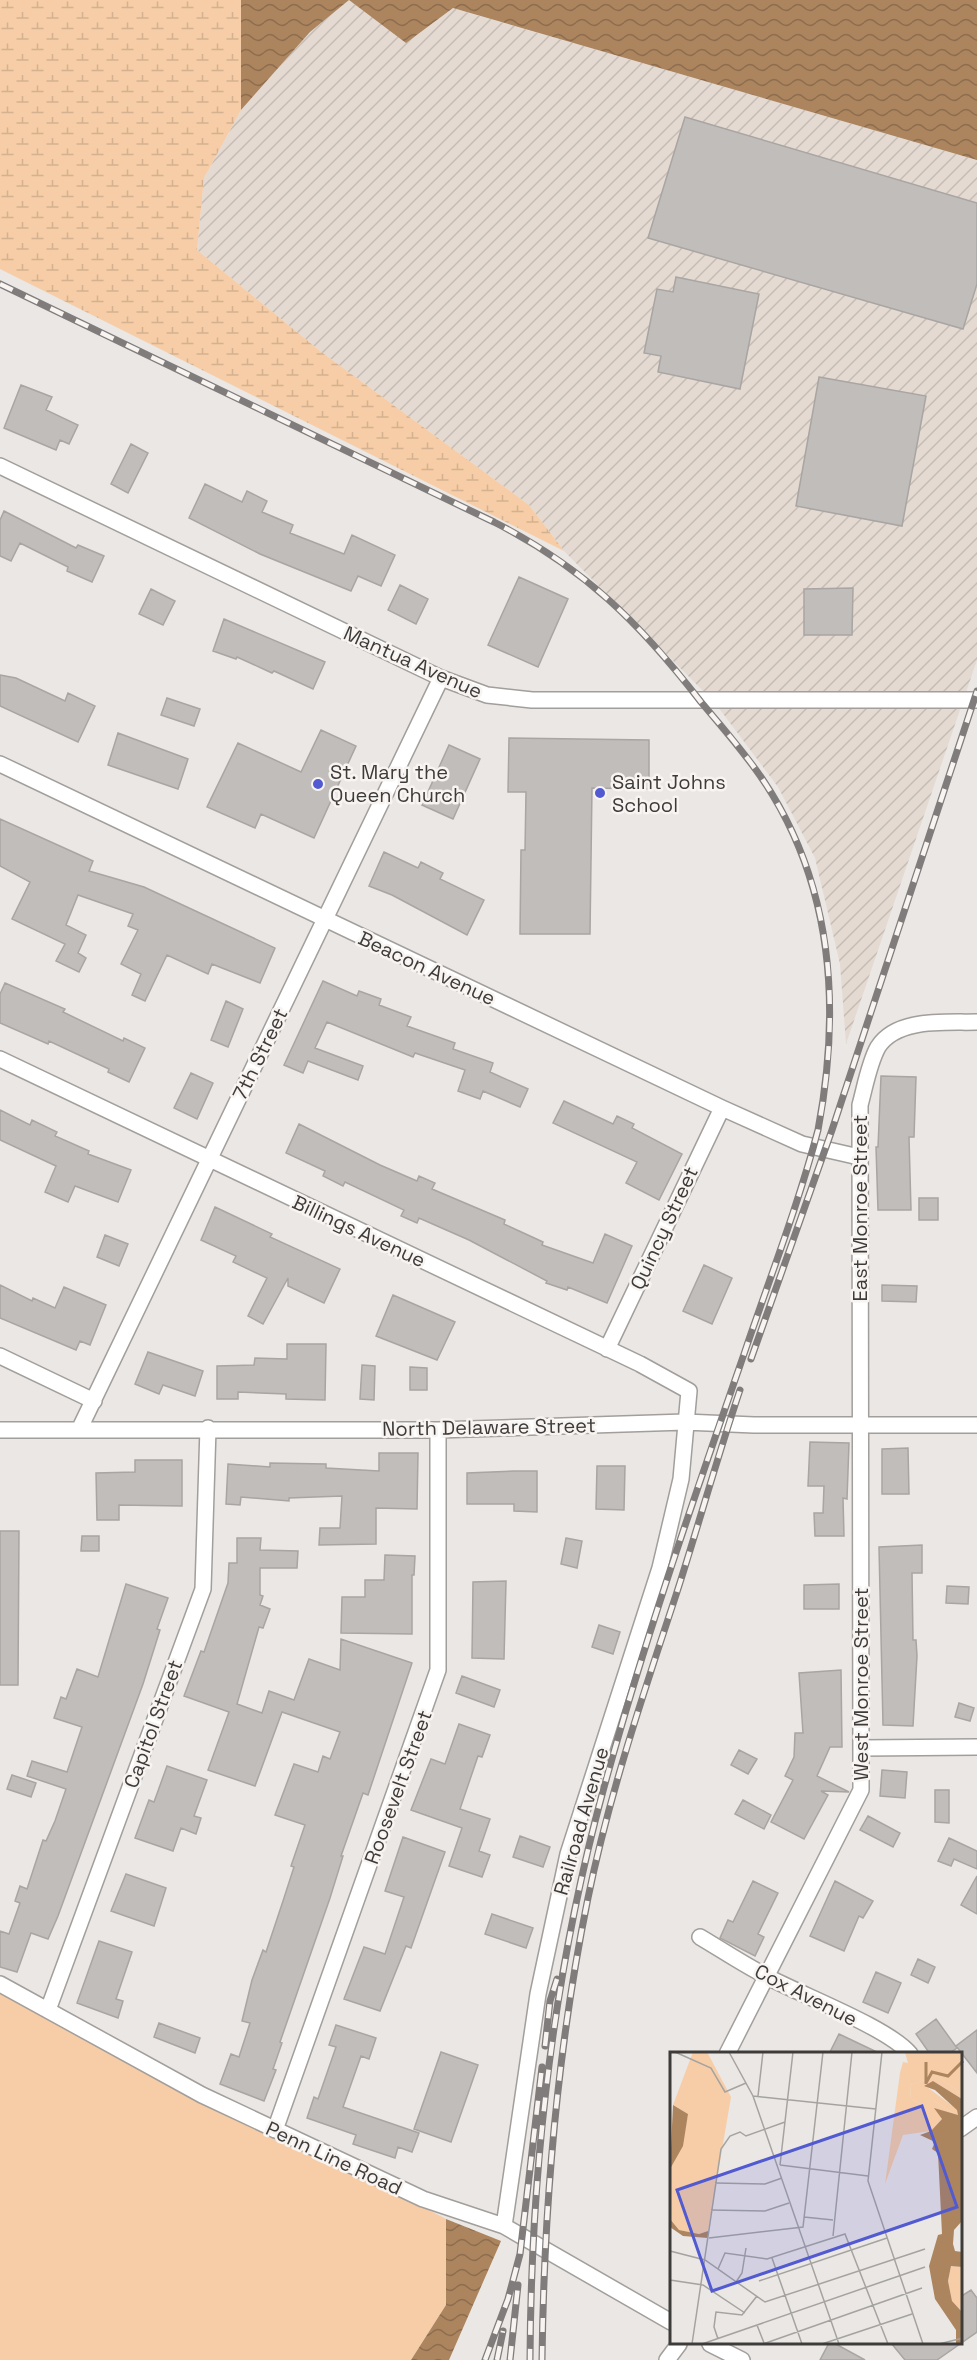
<svg xmlns="http://www.w3.org/2000/svg" width="977" height="2360" viewBox="0 0 977 2360" font-family="'Space Grotesk',sans-serif">
  <style>
    .industrial { fill: url(#industrial-furrows) }
    .wetland { fill: url(#wetland-marsh) }
    .park { fill: #f6cda6 }
    .water { fill: url(#water-waves) }
    .building { fill: #c0bdba; stroke: #a8a5a2; stroke-width: 1.5 }
    .lines { fill: none; stroke-linecap: round; stroke-linejoin: round }
    .minor-casing { stroke: #a29e9b; stroke-width: 18 }
    .minor { stroke: #fff; stroke-width: 15 }
    .rail-casing { stroke: #7f7c7b; stroke-width: 7 }
    .rail { stroke: #f8f4f1; stroke-width: 4.5; stroke-dasharray: 14; stroke-linecap: butt }
    .poi-dot { fill: #515ad0; stroke: #f8f4f1; stroke-width: 2 }
    .labels { text-anchor: middle; stroke-width: 5; stroke-linejoin: round; paint-order: stroke }
    .street-label { font-size: 20px; fill: #3e3c3b; stroke: #f8f4f1 }
    .poi-label { font-size: 20px; fill: #3e3c3b; stroke: #f8f4f1; text-anchor: start }
    .inset-river { fill: none; stroke: #ac845e; stroke-width: 3 }
    .inset-road { fill: none; stroke: #a5a3a0; stroke-width: 1.5 }
    .view { fill: #515ad0; fill-opacity: 0.15; stroke: #515ad0; stroke-width: 3 }
    .inset-edge { fill: none; stroke: #3e3c3b; stroke-width: 3 }
  </style>
  <defs>
    <pattern id="industrial-furrows" width="10" height="10" patternUnits="userSpaceOnUse" patternTransform="scale(1.5)"><rect width="10" height="10" fill="#e4dad2"/><path d="M-1 1l2-2M0 10L10 0M9 11l2-2" fill="none" stroke="#c5bcb5"/></pattern>
    <pattern id="wetland-marsh" width="20" height="14" patternUnits="userSpaceOnUse" patternTransform="scale(1.5)"><rect width="20" height="14" fill="#f6cda6"/><path d="M1 5h8M5 5V1M11 12h8M15 12V8" fill="none" stroke="#d4b190"/></pattern>
    <pattern id="water-waves" width="16" height="10" patternUnits="userSpaceOnUse" patternTransform="scale(1.5)"><rect width="16" height="10" fill="#ac845e"/><path d="M0 5q4-4 8 0t8 0" fill="none" stroke="#8d6d4f"/></pattern>
  </defs>
  <rect width="100%" height="100%" fill="#eae7e4"/>
  <path class="industrial" d="M349 0 406 42 452 8 977 160V660L846 1044 840 964 815 858 778 787 715 703 564 551 529 505 320 351 197 250 204 178 241 110 310 32Z"/>
  <path class="wetland" d="M0 0H241V110L204 178 197 250 320 351 529 505 564 551 0 269Z"/>
  <path class="park" d="M0 1986 446 2219V2305L411 2360H0Z"/>
  <path class="water" d="M241 0H977V160L453 8 406 43 349 0 310 32 241 110Z
    M446 2219 501 2241 449 2360H411L446 2305Z"/>
  <path class="building" d="M685 117 977 203V284L963 329 648 238Z
    M676 277 759 294 740 389 658 372 661 356 644 353 657 289 673 292Z
    M819 377 926 396 902 526 796 506Z
    M21 385 52 397 46 410 78 425 69 444 60 440 56 450 4 428Z
    M131 444 148 453 128 493 111 484Z
    M205 484 242 502 247 491 267 501 262 512 293 525 290 533 344 554 352 535 395 555 381 586 358 576 351 591 260 554 189 518Z
    M4 511 76 548 78 545 104 556 92 582 67 571 68 567 20 543 11 561 0 556V520Z
    M519 577 568 599 538 667 488 645Z
    M400 585 428 599 416 624 388 610Z
    M853 588 852 635H804V589Z
    M151 589 175 601 163 625 139 614Z
    M224 619 325 662 313 689 274 671 272 673 237 657 236 659 213 651Z
    M0 675 16 678 65 701 68 693 95 706 78 742 0 706Z
    M167 698 200 709 194 726 161 715Z
    M321 730 356 746 314 838 261 814 255 828 207 807 238 743 301 772Z
    M118 733 188 759 178 789 108 765Z
    M509 738 649 740V789L592 788 590 934H520L521 850H525L526 792H508Z
    M449 745 480 759 453 819 422 805Z
    M0 819 93 861 89 871 144 887 275 948 260 983 212 964 208 974 167 955 145 1001 132 995 141 974 121 964 138 930 128 926 133 914 78 895 66 925 86 935 78 953 86 958 79 972 56 961 65 944 12 919 30 882 0 866Z
    M384 852 418 868 421 862 443 873 440 879 484 900 467 935 392 895 369 886Z
    M323 981 357 996 359 991 381 999 379 1005 411 1017 407 1026 455 1043 453 1049 493 1063 490 1072 528 1089 520 1107 483 1091 480 1099 458 1091 465 1070 415 1053 413 1057 327 1022 315 1048 363 1066 358 1080 308 1061 303 1073 284 1065Z
    M5 983 65 1009 63 1012 123 1041 124 1038 145 1048 129 1082 108 1072 109 1069 49 1041 48 1044 0 1023V994Z
    M226 1001 243 1009 228 1047 211 1040Z
    M191 1073 213 1083 197 1119 174 1108Z
    M881 1076 916 1077 914 1137H909L911 1210H878L876 1147H878Z
    M564 1101 613 1124 617 1116 634 1124 632 1128 682 1154 659 1200 626 1183 637 1162 553 1123Z
    M0 1110 30 1125 32 1120 57 1132 55 1136 89 1151 88 1154 131 1170 118 1202 75 1186 68 1202 45 1192 56 1166 0 1140Z
    M299 1124 380 1165 417 1181 419 1176 435 1183 432 1189 505 1220 504 1224 543 1242 542 1245 593 1263 605 1234 632 1246 607 1303 568 1287 567 1290 546 1283 547 1281 469 1240 419 1218 417 1223 401 1216 404 1210 345 1182 343 1186 323 1176 325 1171 286 1153Z
    M919 1198H938V1220H919Z
    M215 1207 272 1234 270 1237 340 1269 324 1303 288 1286V1278L263 1324 248 1316 267 1278 233 1262 236 1256 201 1240Z
    M105 1235 128 1244 119 1266 97 1257Z
    M704 1265 732 1278 712 1324 683 1311Z
    M0 1285 32 1301 33 1298 55 1308 64 1287 106 1305 90 1345 80 1341 76 1350 0 1318Z
    M882 1285 917 1286 916 1302 882 1301Z
    M393 1295 455 1322 437 1360 376 1336Z
    M287 1344H326L325 1400 286 1399V1394L238 1392V1399H217V1366L254 1365 255 1358 287 1359Z
    M148 1352 203 1371 195 1396 163 1385 159 1394 135 1384Z
    M362 1365 375 1366 374 1400 360 1399Z
    M410 1367 427 1368V1390H410Z
    M810 1442 849 1443 847 1499 843 1498 844 1536H815L814 1513H823L824 1486H808Z
    M908 1448 909 1494H882V1449Z
    M379 1453H418L417 1509 376 1508V1544L319 1545 320 1528H340L342 1496 289 1498V1501L241 1497 240 1505 226 1504 228 1464 270 1467V1463L326 1464V1468L379 1471Z
    M135 1460H182V1506L119 1505V1520H97L96 1473 135 1472Z
    M597 1466H625L624 1510 596 1509Z
    M514 1471H537V1512L514 1511V1504H467V1473Z
    M0 1531H19L18 1685H0Z
    M82 1536H99V1551H81Z
    M237 1538H261L260 1550 298 1551 297 1568H260V1595L263 1596 260 1605 270 1609 263 1628 259 1627 237 1704 262 1713 269 1691 294 1700 309 1659 340 1670 341 1639 412 1663 368 1795 363 1793 341 1856H343L330 1898 280 2042 282 2043 273 2069 276 2070 264 2101 220 2084 231 2054 239 2057 250 2023 242 2021 252 1980 263 1950 266 1952 283 1901 294 1867 291 1866 305 1825 275 1815 294 1764 318 1772 323 1756 330 1759 340 1732 282 1712 255 1786 208 1770 229 1712 184 1696 201 1651 204 1652 228 1583 229 1563H237Z
    M566 1538 582 1541 577 1568 561 1564Z
    M922 1545V1573H912L913 1640H916L917 1656 913 1726 883 1725 879 1547Z
    M385 1555 415 1556 414 1575H412V1634L341 1633 342 1597H365V1580H384Z
    M506 1581 504 1659 472 1658 473 1582Z
    M126 1584 168 1598 157 1629 160 1630 143 1684 58 1916 48 1939 31 1933 17 1972 0 1967V1931L9 1934 20 1903 15 1901 20 1886 27 1889 43 1840 46 1841 55 1821 66 1789 27 1776 32 1761 67 1772 82 1727 54 1718 61 1697 66 1699 77 1669 98 1677Z
    M839 1584V1609H804V1585Z
    M947 1586 969 1587 968 1604 946 1603Z
    M599 1625 620 1632 613 1654 592 1647Z
    M841 1670 842 1747H830L817 1776 849 1792 821 1791 828 1795 804 1839 771 1822 793 1780 785 1776 794 1757 795 1733H803L799 1673Z
    M462 1676 500 1690 494 1707 456 1693Z
    M959 1703 974 1708 970 1721 955 1717Z
    M459 1724 490 1735 482 1757 478 1756 460 1809 490 1819 479 1851 490 1855 482 1877 449 1866 462 1828 411 1810 431 1759 445 1764Z
    M739 1750 757 1759 748 1774 731 1765Z
    M167 1766 207 1780 194 1816 201 1818 196 1834 181 1828 173 1851 135 1838 149 1800 154 1802Z
    M882 1770 907 1772 905 1798 880 1796Z
    M12 1775 36 1783 31 1797 7 1789Z
    M935 1790H949V1823L935 1822Z
    M743 1800 771 1815 764 1829 735 1814Z
    M868 1816 900 1833 893 1847 860 1830Z
    M520 1836 550 1847 543 1867 513 1857Z
    M403 1837 445 1852 411 1948 406 1946 380 2011 344 1999 364 1947 385 1954 404 1897 385 1891Z
    M949 1838 977 1851V1869L954 1859 951 1866 938 1861Z
    M126 1874 166 1888 154 1926 111 1911Z
    M977 1876V1914L961 1905Z
    M753 1881 778 1893 758 1934 764 1937 755 1956 720 1938 728 1920 733 1922Z
    M835 1881 873 1901 863 1918 859 1916 844 1951 810 1936Z
    M492 1914 533 1928 526 1948 485 1934Z
    M99 1941 132 1952 116 1999 123 2001 118 2018 77 2003Z
    M918 1959 935 1967 928 1983 911 1975Z
    M876 1972 901 1983 888 2013 863 2002Z
    M936 2019 957 2048 948 2054H930L916 2034Z
    M159 2023 200 2038 195 2053 154 2037Z
    M336 2025 376 2038 369 2059 361 2056 343 2107 419 2133 412 2152 398 2147 395 2158 353 2144 356 2135 307 2118 314 2097 318 2099 336 2047 329 2045Z
    M977 2030V2073L956 2046Z
    M839 2034 881 2054H829Z
    M441 2052 478 2065 451 2142 414 2129Z
    M971 2290 977 2298V2332L937 2360H905L891 2343H960V2297Z
    M829 2343H834L865 2360H820Z"/>
  <g class="lines">
    <defs>
      <path id="minor" d="M0 466 441 678 487 695 532 700H977
        M0 764 722 1108 802 1144 859 1157
        M0 1059 640 1364 689 1391 681 1479 660 1568 568 1854 538 1994 504 2226
        M607 1349 722 1108
        M0 1356 94 1401
        M0 1430H438L685 1422 754 1425H977
        M79 1430 441 678
        M862 1748 977 1747
        M700 1937C722 1950 744 1965 768 1977 801 1995 889 2028 910 2054
        M0 1984 202 2095 423 2199 504 2226 671 2322
        M48 2010 203 1589 208 1428
        M727 2054 861 1790 860 1105C865 1087 869 1063 878 1047 897 1017 947 1023 977 1022
        M960 2129 977 2117
        M275 2130 438 1670V1430
        M710 2344 742 2360
        M667 2360 679 2344"/>
    </defs>
    <use href="#minor" class="minor-casing"/>
    <use href="#minor" class="minor"/>
    <defs>
      <path id="rail" d="M0 284 494 522C584 568 639 622 701 702 722 727 745 753 763 780 834 886 841 1008 818 1130 798 1206 769 1280 744 1354 694 1498 643 1644 603 1791 553 1975 531 2170 530 2360
        M751 1359 832 1130 977 691
        M545 2046 550 2001 557 1979
        M485 2360 508 2299 520 2254 542 2067
        M497 2360 503 2331
        M510 2360 518 2285
        M542 2360C544 2205 557 2050 588 1898 609 1795 643 1695 676 1595 698 1527 717 1458 740 1390"/>
    </defs>
    <use href="#rail" class="rail-casing"/>
    <use href="#rail" class="rail"/>
  </g>
  <g class="poi-dot">
    <circle cx="318" cy="784" r="6"/>
    <circle cx="600" cy="793" r="6"/>
  </g>
  <g class="labels">
    <g class="street-label">
      <text transform="translate(413 662) rotate(24)" y="7">Mantua Avenue</text>
      <text transform="translate(427 968) rotate(25)" y="7">Beacon Avenue</text>
      <text transform="translate(260 1054) rotate(-64)" y="7">7th Street</text>
      <text transform="translate(860 1208) rotate(-90)" y="7">East Monroe Street</text>
      <text transform="translate(664 1228) rotate(-65)" y="7">Quincy Street</text>
      <text transform="translate(359 1231) rotate(25)" y="7">Billings Avenue</text>
      <text transform="translate(489 1427) rotate(-1)" y="7">North Delaware Street</text>
      <text transform="translate(861 1684) rotate(-90)" y="7">West Monroe Street</text>
      <text transform="translate(153 1724) rotate(-70)" y="7">Capitol Street</text>
      <text transform="translate(398 1787) rotate(-70)" y="7">Roosevelt Street</text>
      <text transform="translate(581 1821) rotate(-74)" y="7">Railroad Avenue</text>
      <text transform="translate(806 1995) rotate(27)" y="7">Cox Avenue</text>
      <text transform="translate(334 2158) rotate(25)" y="7">Penn Line Road</text>
    </g>
    <g class="poi-label">
      <text x="330" y="779">St. Mary the<tspan x="330" dy="23">Queen Church</tspan></text>
      <text x="612" y="789">Saint Johns<tspan x="612" dy="23">School</tspan></text>
    </g>
  </g>
  <g transform="translate(670 2052)">
    <rect width="292" height="292" fill="#eae7e4"/>
    <path d="M267 24 292 42V47L263 29 257 35 288 58V64L263 48 251 52 241 47 240 33Z" fill="#f6cda6"/>
    <path d="M235 0H292V42L267 24 240 33 241 47 251 52 253 47 263 48 288 64 270 60 272 67 261 79 233 83 215 132 230 21 233 10 238 11ZM281 214 292 215V260L282 249 278 229Z" fill="#f6cda6"/>
    <path d="M23 0H37L61 45 38 179 29 182 9 178 0 167V117L12 94 18 62 3 53Z" fill="#f6cda6"/>
    <path d="M263 29 292 47V169L284 178 283 192 285 199 292 200V215L281 214 278 229 282 249 292 260V292H286V278L265 247 259 214 268 183 272 182 268 101 262 97 265 90 250 83 261 79 272 67 264 56 288 63 287 58 265 38 254 34ZM3 53 18 62 13 94 0 117ZM0 167 9 178 29 182 38 179V186L13 184 0 175Z" fill="#ac845e"/>
    <path class="inset-river" d="M256 31 262 20 278 24 293 9M256 32V10"/>
    <path class="inset-road" d="M5 0 41 16 55 40 76 31M59 0 83 44 169 292M212 0 198 129 253 292M83 44 206 57M88 44 93 0M110 113 123 0M110 113 198 124M45 131 95 132 112 126M41 158 95 159 119 151M134 165 163 168M163 184 182 0M39 186 133 175 153 0M0 199 35 208 95 250 255 197M102 206 132 292M48 217 55 201 97 207 175 182 218 292M0 228 33 233 75 261M89 229 217 186M66 230 72 221 76 196M87 273 94 291M48 287 44 275 46 260 72 263 87 244M22 292 51 97 60 84 70 80 76 84 115 70M32 292 255 215M93 292 252 236M152 292 242 262M269 292 293 286"/>
    <path class="view" d="M252 54 287 155 42 239 7 138Z"/>
    <rect width="292" height="292" class="inset-edge"/>
  </g>
</svg>
